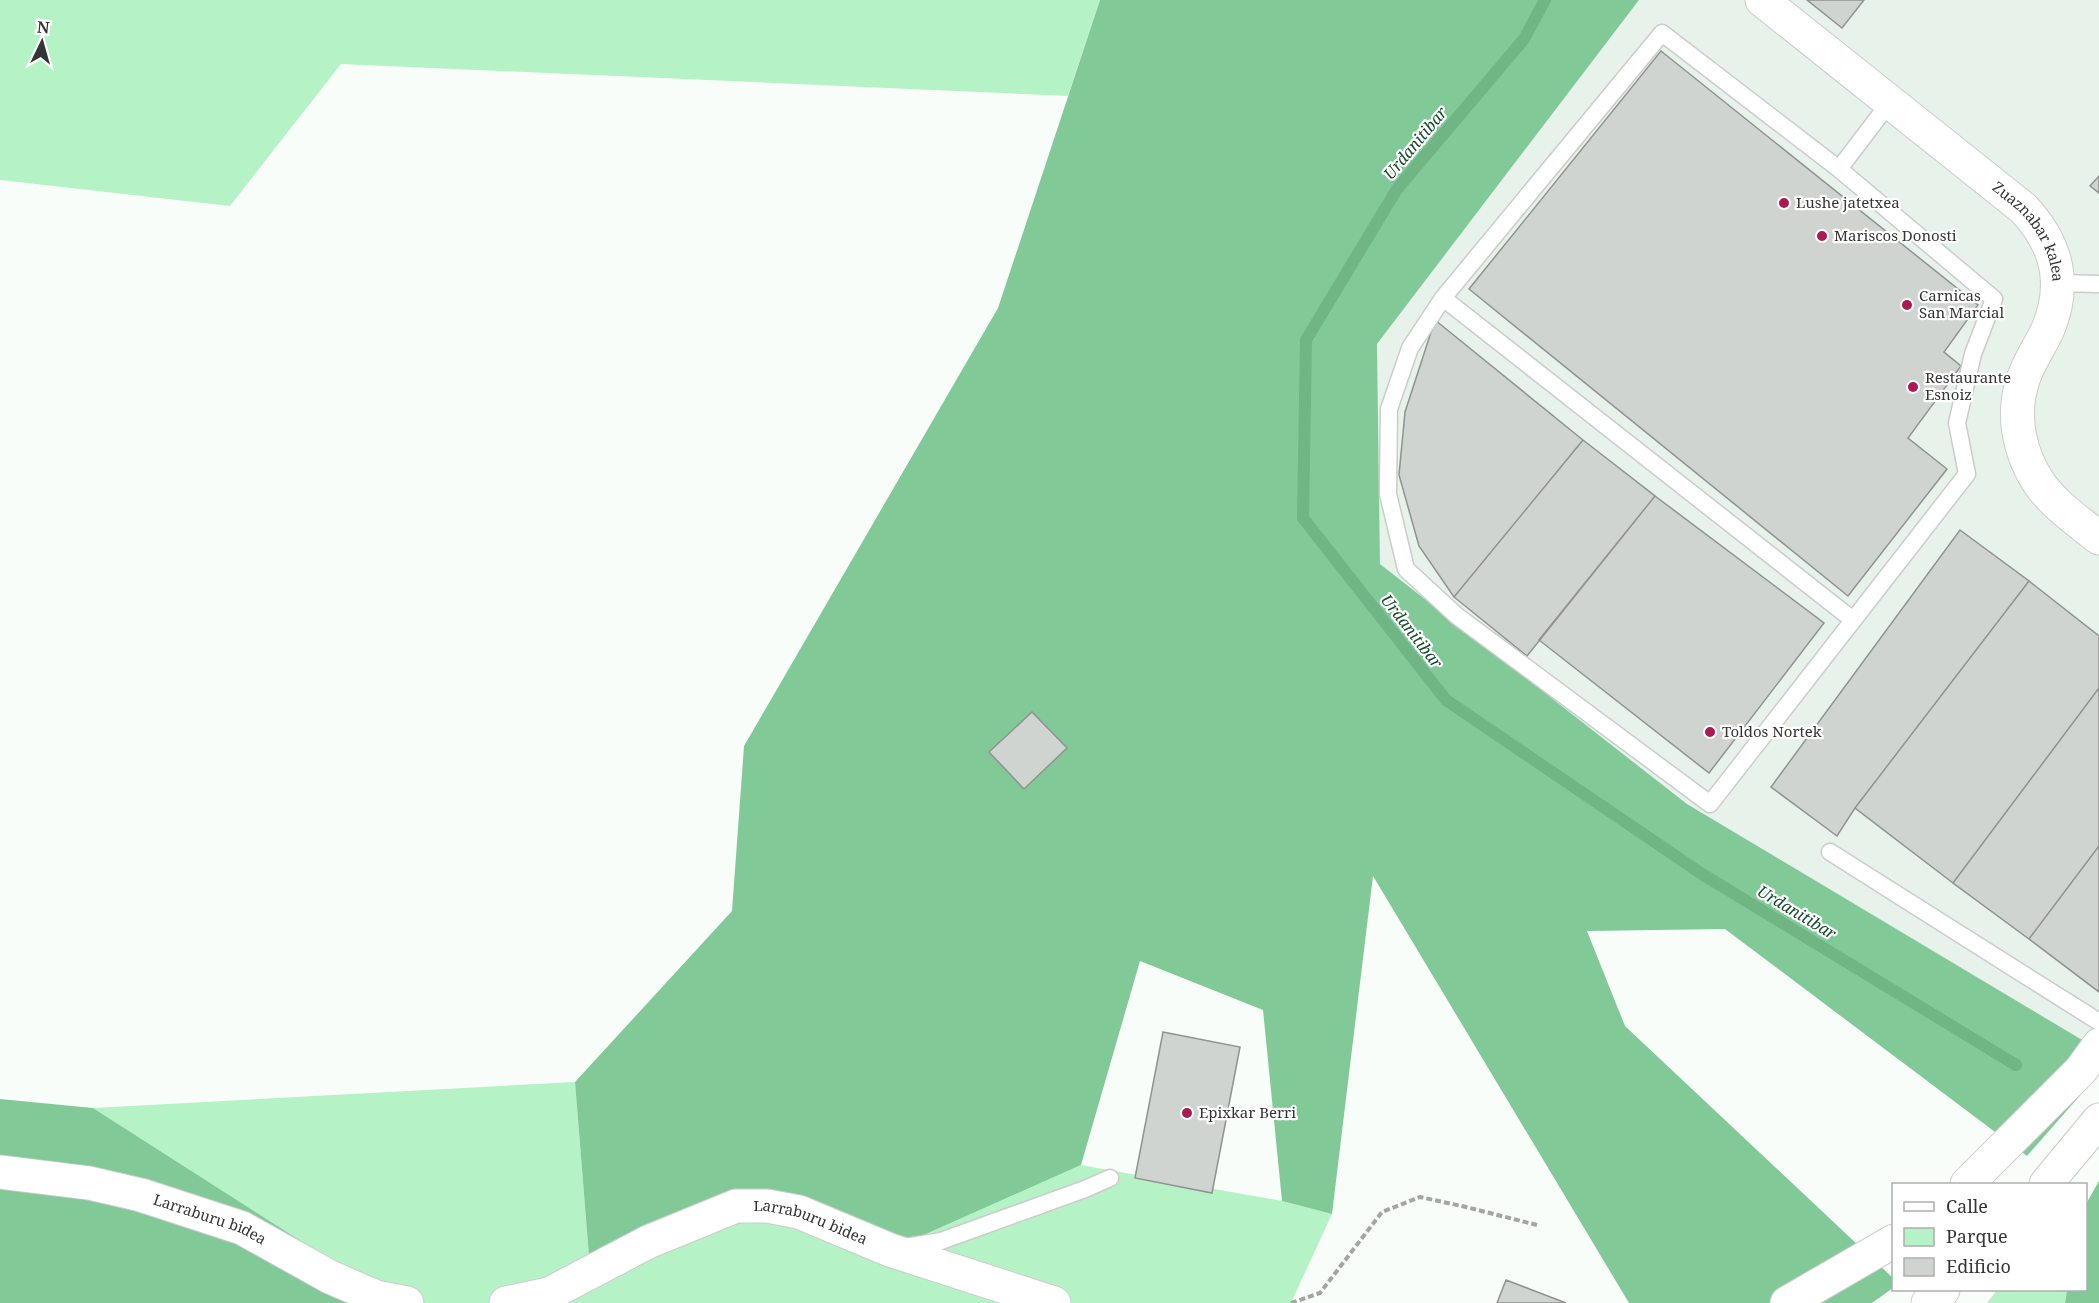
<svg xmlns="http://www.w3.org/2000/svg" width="2099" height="1303" viewBox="0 0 2099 1303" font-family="'Noto Serif',serif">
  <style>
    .built { fill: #e7f2ea }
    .green { fill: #b5f3c6 }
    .forest { fill: #82c998 }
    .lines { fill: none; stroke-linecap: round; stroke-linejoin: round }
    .stream { stroke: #70b685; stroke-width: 12 }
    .building { fill: #d0d4d1; stroke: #909390; stroke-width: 1.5 }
    .service-casing { stroke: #cacdcb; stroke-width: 19 }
    .minor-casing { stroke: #cacdcb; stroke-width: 35 }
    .secondary-casing { stroke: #cacdcb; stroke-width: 35 }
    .path { stroke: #a3a5a3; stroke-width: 4; stroke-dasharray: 6 3; stroke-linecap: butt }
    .service { stroke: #fff; stroke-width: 16 }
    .minor { stroke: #fff; stroke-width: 33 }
    .secondary { stroke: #fff; stroke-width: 33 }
    .poi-dot { fill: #aa1b56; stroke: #fff; stroke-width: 2 }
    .labels { text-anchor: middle; stroke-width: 4.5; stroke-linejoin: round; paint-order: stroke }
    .poi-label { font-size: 15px; fill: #343534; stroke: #fff; text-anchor: start }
    .street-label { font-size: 15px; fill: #343534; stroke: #fff }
    .water-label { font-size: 16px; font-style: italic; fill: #144929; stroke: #fff }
  </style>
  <rect width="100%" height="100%" fill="#f9fdf9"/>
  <path class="built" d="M1639 0H2099V1050L1687 804 1380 564 1377 344Z"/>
  <path class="green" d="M0 0H1100L1068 96 341 64 230 206 0 180Z
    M575 1082 591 1281 751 1210 908 1242 1081 1165 1282 1201 1332 1214 1291 1303H373V1287L93 1108Z
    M1997 1290H2067L2065 1303H1987Z"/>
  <path class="forest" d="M1100 0H1639L1377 344 1380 564 1687 804 2099 1050V1074L2027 1156 1725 929 1587 931 1625 1026 1893 1278V1288L1872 1303H1629L1373 876 1332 1214 1282 1201 1263 1010 1140 961 1081 1165 908 1242 751 1210 591 1281 575 1082 732 911 744 746 998 308Z
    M0 1099 93 1108 373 1287V1303H0Z
    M2099 1181V1303H2065L2067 1290H2086V1204Z"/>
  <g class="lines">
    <path class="stream" d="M1545 0 1524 39 1397 189 1306 340 1303 518 1446 700 1702 874 2016 1065"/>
  </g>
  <path class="building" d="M1807 0H1864L1842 28Z
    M1661 51 1978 305 1944 352 1961 366 1908 438 1947 469 1848 596 1469 289Z
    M2099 176V193L2090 186Z
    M1435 320 1583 440 1454 597 1419 546 1399 475 1405 412Z
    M1583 440 1655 496 1527 656 1454 597Z
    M1655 496 1824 623 1709 773 1539 640Z
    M1960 530 2029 581 1855 808 1837 836 1771 787Z
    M2029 581 2099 636V688L1953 883 1855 808Z
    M2099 688V846L2029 939 1953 883Z
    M1032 712 1067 748 1024 789 989 752Z
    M2099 846V992L2029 939Z
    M1163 1032 1240 1047 1212 1193 1135 1178Z
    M1506 1280 1566 1303H1497Z"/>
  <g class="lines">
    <defs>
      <path id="service" d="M1662 33 1839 169 1994 299 1973 354 1957 423 1967 474 1710 804 1457 616 1406 569 1388 494 1389 409 1410 348 1443 298Z
        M1839 169 1890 102
        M2057 283 2099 284
        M1443 298 1853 620
        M1830 852 2099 1022
        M905 1247 941 1241 1085 1189 1110 1178"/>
      <g id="minor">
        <path id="s1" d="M1762 0 2023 208C2057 244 2067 283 2048 329 2040 347 2027 364 2022 383 2012 416 2019 453 2039 483 2054 505 2078 521 2099 538"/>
        <path id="s2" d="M0 1172 89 1183 141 1195 242 1228 330 1277 376 1297 407 1303"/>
        <path d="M1967 1184 2081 1070 2099 1045"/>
        <path id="s3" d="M506 1303 549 1294 648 1242 736 1206H767L799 1212 890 1250 1054 1303"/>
        <path d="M1787 1303 1894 1241"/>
      </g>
      <path id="secondary" d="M2046 1184 2099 1120
        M1928 1303 1943 1290"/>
    </defs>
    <use href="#service" class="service-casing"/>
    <use href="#minor" class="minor-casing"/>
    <use href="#secondary" class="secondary-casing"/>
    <path class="path" d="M1291 1303 1320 1293 1382 1212 1420 1197 1466 1207 1537 1225"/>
    <use href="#service" class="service"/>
    <use href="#minor" class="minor"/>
    <use href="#secondary" class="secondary"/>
  </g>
  <g class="poi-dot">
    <circle cx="1784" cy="203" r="6"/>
    <circle cx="1822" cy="236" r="6"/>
    <circle cx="1907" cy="305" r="6"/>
    <circle cx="1913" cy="387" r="6"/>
    <circle cx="1710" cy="732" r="6"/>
    <circle cx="1187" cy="1113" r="6"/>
  </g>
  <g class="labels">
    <g class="poi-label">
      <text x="1796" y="208">Lushe jatetxea</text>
      <text x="1834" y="241">Mariscos Donosti</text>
      <text x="1919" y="301">Carnicas<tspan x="1919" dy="17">San Marcial</tspan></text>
      <text x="1925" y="383">Restaurante<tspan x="1925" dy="17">Esnoiz</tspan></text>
      <text x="1722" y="737">Toldos Nortek</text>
      <text x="1199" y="1118">Epixkar Berri</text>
    </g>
    <g class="street-label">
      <text dy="5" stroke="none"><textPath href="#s1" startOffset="357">Zuaznabar kalea</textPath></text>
      <text dy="5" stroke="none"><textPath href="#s2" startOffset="216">Larraburu bidea</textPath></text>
      <text dy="5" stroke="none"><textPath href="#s3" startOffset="328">Larraburu bidea</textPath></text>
    </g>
    <g class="water-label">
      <text transform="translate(1415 143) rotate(-50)" y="6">Urdanitibar</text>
      <text transform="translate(1412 631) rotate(52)" y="6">Urdanitibar</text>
      <text transform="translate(1797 912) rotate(31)" y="6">Urdanitibar</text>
    </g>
  </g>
  <rect x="1892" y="1183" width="195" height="108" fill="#ffffff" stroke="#aeaeae" stroke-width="1.5"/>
  <rect x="1904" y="1202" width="30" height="9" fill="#ffffff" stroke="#aeaeae" stroke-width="1.5"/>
  <text x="1946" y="1213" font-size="18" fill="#343534">Calle</text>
  <rect x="1904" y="1228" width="30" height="18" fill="#b5f3c6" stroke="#aeaeae" stroke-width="1.5"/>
  <text x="1946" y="1243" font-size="18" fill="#343534">Parque</text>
  <rect x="1904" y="1258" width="30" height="18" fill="#d0d4d1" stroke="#aeaeae" stroke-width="1.5"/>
  <text x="1946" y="1273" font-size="18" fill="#343534">Edificio</text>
  <g transform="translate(42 42) rotate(5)" stroke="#ffffff" stroke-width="4.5" paint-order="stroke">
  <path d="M0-4.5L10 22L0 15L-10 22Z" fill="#343534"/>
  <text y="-9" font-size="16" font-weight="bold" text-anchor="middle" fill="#343534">N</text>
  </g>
</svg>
